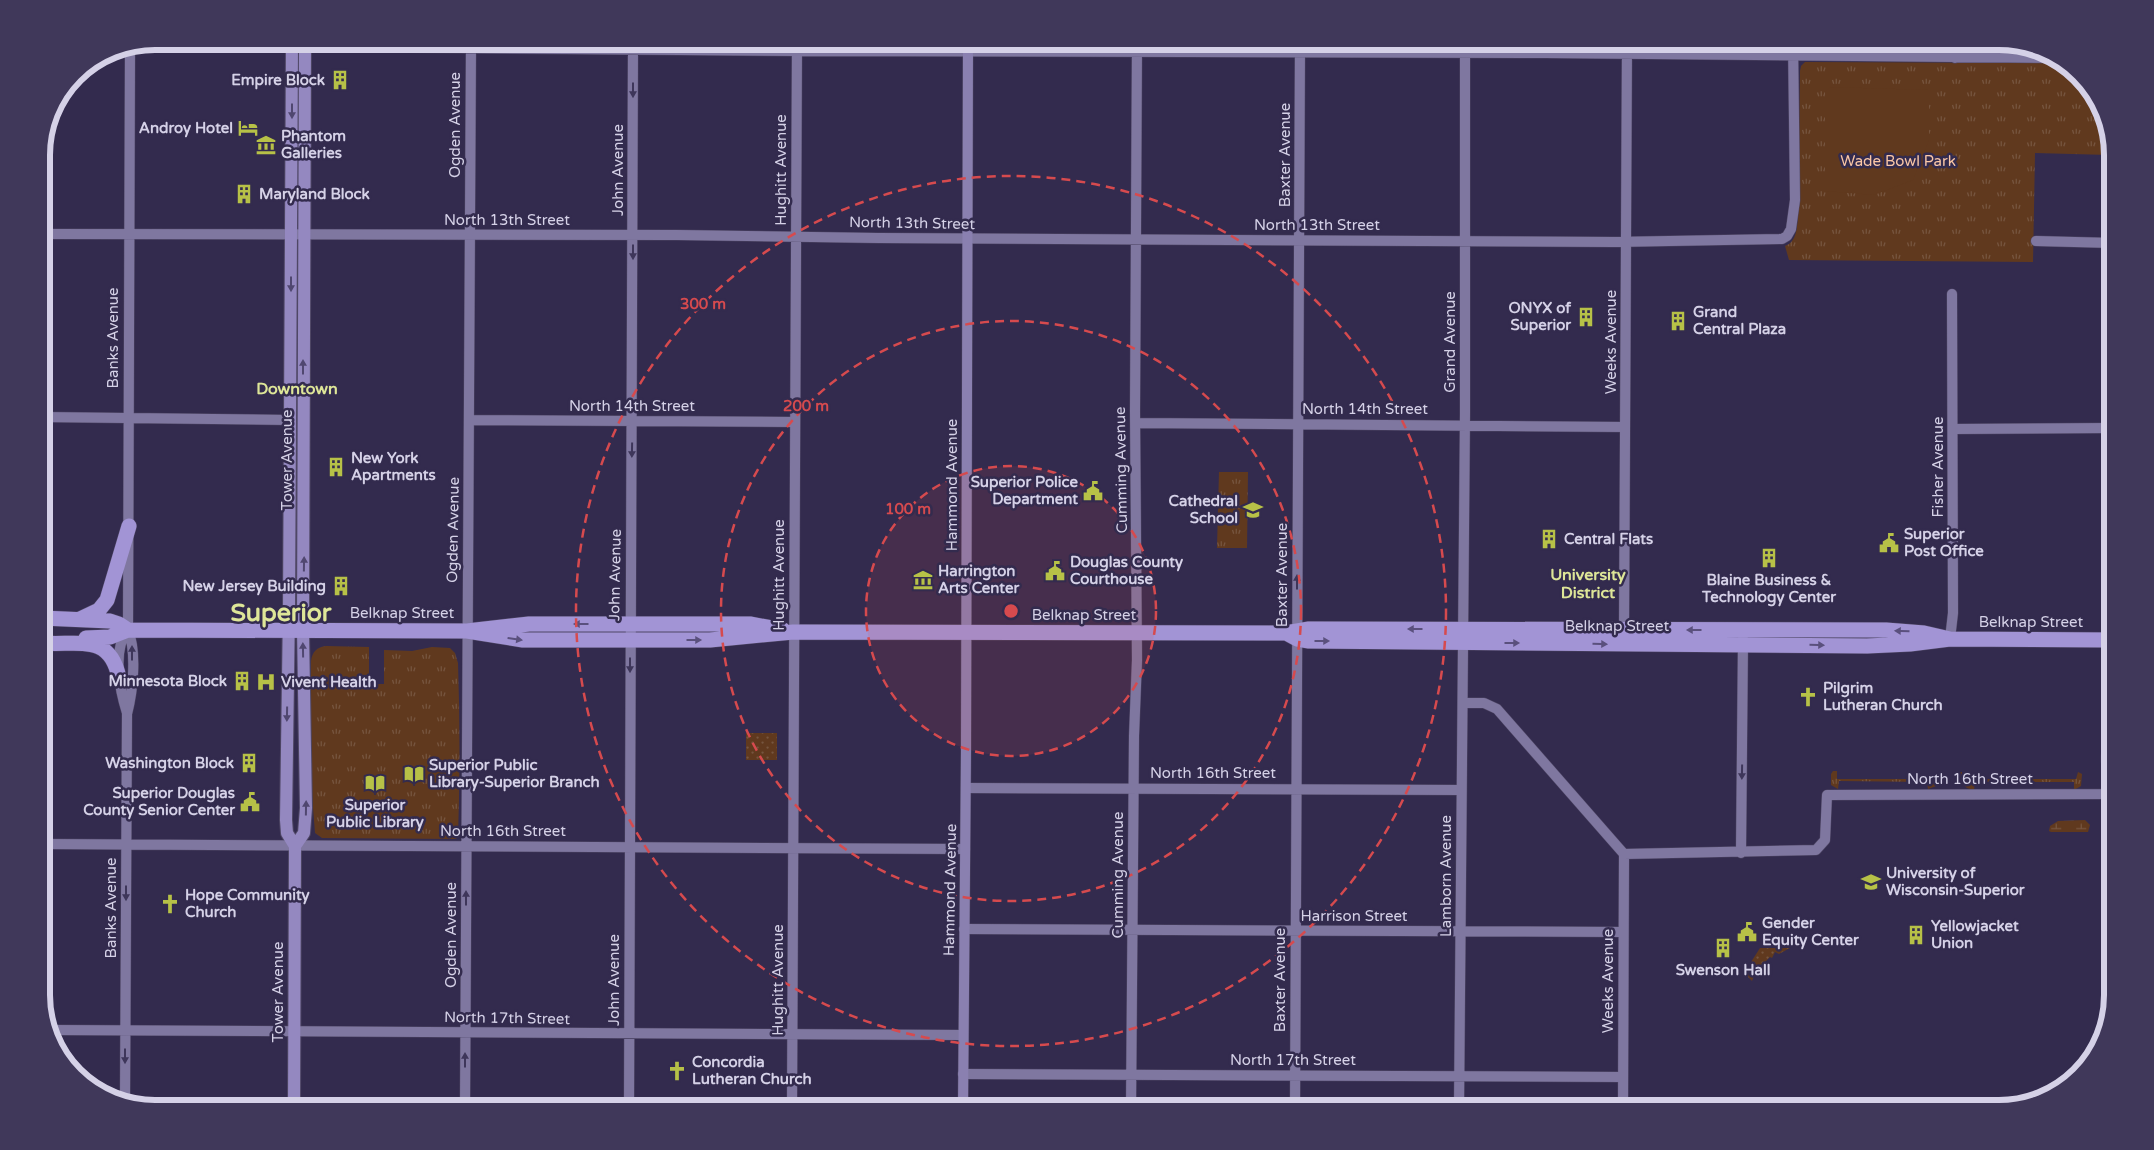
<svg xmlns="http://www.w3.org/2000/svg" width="2154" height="1150" viewBox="0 0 2154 1150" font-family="'Varela Round',sans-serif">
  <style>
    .grass { fill: url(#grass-tufts) }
    .wetland { fill: url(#wetland-marsh) }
    .garden { fill: url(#garden-dots) }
    .pitch { fill: #60391e }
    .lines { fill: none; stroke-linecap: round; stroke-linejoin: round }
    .street-casing { stroke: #4f4765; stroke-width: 11 }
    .secondary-casing { stroke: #4f4765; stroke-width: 11 }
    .primary-casing { stroke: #4f4765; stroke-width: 14 }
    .highway-casing { stroke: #4f4765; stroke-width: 16 }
    .street { stroke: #7f77a0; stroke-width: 10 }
    .secondary { stroke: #8a80b0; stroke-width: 10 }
    .primary { stroke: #9488c0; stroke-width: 12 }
    .highway { stroke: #a294d5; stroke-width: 15 }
    .oneway { fill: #3e365a }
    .oneway2 { fill: #504770 }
    .oneway3 { fill: #5a507d }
    .ring { fill: none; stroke: #d64a4e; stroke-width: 2.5; stroke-dasharray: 9 6 }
    .labels { text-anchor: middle; stroke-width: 5; stroke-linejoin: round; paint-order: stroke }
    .poi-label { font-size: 15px; font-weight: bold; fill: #d5d1e7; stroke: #332b4e; text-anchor: start }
    .street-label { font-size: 15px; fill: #d5d1e7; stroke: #332b4e }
    .park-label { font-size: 15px; fill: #fbc7a6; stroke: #332b4e }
    .neighbourhood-label { font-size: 16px; font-weight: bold; fill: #dee698; stroke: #332b4e }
    .town-label { font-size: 25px; font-weight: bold; fill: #dee698; stroke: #332b4e }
    .rim { fill: none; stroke: #d5d1e7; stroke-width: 6 }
    .centre { fill: #d64a4e; stroke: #332b4e; stroke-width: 2.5 }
    .ring-label { font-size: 15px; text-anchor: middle; font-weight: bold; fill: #d64a4e; stroke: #332b4e; stroke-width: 5; stroke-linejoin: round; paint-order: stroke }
  </style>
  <defs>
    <pattern id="grass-tufts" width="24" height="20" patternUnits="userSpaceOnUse" patternTransform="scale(1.25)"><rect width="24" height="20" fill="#60391e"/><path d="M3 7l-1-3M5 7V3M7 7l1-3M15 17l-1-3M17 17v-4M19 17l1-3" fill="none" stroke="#76553f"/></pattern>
    <pattern id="wetland-marsh" width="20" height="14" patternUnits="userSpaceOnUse" patternTransform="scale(1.25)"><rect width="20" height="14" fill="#60391e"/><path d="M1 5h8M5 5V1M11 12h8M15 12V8" fill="none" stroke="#76553f"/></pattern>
    <pattern id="garden-dots" width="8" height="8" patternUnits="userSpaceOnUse" patternTransform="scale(1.25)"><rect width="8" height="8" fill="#60391e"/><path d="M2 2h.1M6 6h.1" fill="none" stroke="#76553f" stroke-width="1.8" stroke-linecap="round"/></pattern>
  </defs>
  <rect width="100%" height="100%" fill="#332b4e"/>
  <path class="grass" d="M1805 62 2061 63 2094 92 2110 141V155L2035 153 2033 262 1789 260 1785 246C1797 242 1797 227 1798 216L1800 71 1801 66Z
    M1219 472H1248L1247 548H1217Z
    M326 646 369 647V684H384V650L412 651 432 647 450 648 455 653 458 663C460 721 460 779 458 837L456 839 322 838 315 833 310 770 311 661C312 652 317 647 326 646Z
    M1833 771H1837V779H1940L1941 772H1944L1943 780 1939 785 1928 789 1927 782 1839 781 1838 789 1831 785V774Z
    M1959 772H1962V779H2076L2078 772 2082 774 2081 786 2074 790V782H1975L1974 790 1967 788 1962 784Z"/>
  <path class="wetland" d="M2085 820 2090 825 2088 832H2051L2049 831 2050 826 2058 821Z"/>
  <path class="garden" d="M746 733H777V760H746Z
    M1760 948H1790L1779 954 1775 952 1772 958 1770 957 1756 971 1752 981 1744 973Z"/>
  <path class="pitch" d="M1830 87 1929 90V140L1913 180 1874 195 1825 191V92Z"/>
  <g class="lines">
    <defs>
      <path id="street" d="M1955 41V58
        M136 45 797 51 1545 53 2055 58
        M41 234 677 235 878 238 1614 242 1782 239 1787 236 1791 229 1795 200 1793 41
        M2036 241 2113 243
        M41 417 290 420
        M469 420 795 422
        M1136 423 1625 427
        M1953 429 2113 428
        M1624 635 1627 41
        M1950 639 1953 613 1952 294
        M1463 703H1484L1497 709 1624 854
        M127 713C120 691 112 651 127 631
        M2113 723C2104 739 2104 776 2113 791
        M966 788 1461 790
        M42 844 965 849
        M1741 853 1743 639
        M1624 854 1816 850 1825 840 1827 795 2113 794
        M964 929 1623 932
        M2108 1017V973L2113 929
        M51 1030 963 1035
        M963 1074 1622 1077
        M125 1102 127 714C133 691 137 652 128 630L130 46
        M465 1109 471 42
        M629 1109 633 41
        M792 1109 797 41
        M1131 1109 1134 736 1137 660 1135 412 1137 41
        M1295 1109 1300 41
        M1459 1109 1465 413V41
        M1623 1109 1624 854"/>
      <path id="secondary" d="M963 1109 966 750 968 41"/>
      <path id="primary" d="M292 41 289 609 286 820 287 833 295 846 294 1109
        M295 846 304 833 306 808 303 630 305 41"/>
      <path id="highway" d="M42 618 110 621 119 624 128 630
        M80 619 99 610 107 600 129 526
        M128 630 467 631 529 624H750L783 630
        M467 631 523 640H710L793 632 1285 633 1309 629 1886 630 1924 633 1950 639
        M1286 633 1297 639 1309 641 1867 646 1910 644 1950 639 2113 640
        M86 638 110 637 128 630
        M42 643C77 646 110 632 119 678"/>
    </defs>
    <use href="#street" class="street-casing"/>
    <use href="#secondary" class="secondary-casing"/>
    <use href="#primary" class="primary-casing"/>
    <use href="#highway" class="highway-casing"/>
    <use href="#street" class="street"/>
    <use href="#secondary" class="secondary"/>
    <use href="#primary" class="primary"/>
    <use href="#highway" class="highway"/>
  </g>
  <defs><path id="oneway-solid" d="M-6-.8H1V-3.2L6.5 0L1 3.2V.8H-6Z" transform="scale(1.25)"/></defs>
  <g class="oneway">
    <use href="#oneway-solid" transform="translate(633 90) rotate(90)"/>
    <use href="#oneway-solid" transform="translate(633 252) rotate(90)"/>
    <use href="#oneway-solid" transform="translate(632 450) rotate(91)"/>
    <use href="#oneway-solid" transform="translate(1297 582) rotate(-90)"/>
    <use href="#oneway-solid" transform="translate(132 653) rotate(-90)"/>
    <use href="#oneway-solid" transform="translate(630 665) rotate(90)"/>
    <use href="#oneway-solid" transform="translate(1742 772) rotate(91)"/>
    <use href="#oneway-solid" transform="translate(126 893) rotate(90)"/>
    <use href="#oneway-solid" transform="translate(466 898) rotate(-90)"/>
    <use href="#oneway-solid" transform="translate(125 1056) rotate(90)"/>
    <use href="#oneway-solid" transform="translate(465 1060) rotate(-90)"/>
  </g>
  <g class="oneway2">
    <use href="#oneway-solid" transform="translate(292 111) rotate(90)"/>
    <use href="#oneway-solid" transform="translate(291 284) rotate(90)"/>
    <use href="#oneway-solid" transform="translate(303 367) rotate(-90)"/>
    <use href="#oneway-solid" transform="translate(304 564) rotate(-89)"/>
    <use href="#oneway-solid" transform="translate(303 650) rotate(-91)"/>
    <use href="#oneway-solid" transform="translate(287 714) rotate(91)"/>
    <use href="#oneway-solid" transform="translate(306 808) rotate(-89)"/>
  </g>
  <g class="oneway3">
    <use href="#oneway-solid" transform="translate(581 624) rotate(180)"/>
    <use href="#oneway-solid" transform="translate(1415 629) rotate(180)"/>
    <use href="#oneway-solid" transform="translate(1694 630) rotate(180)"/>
    <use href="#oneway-solid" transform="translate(1902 631) rotate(-178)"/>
    <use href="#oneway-solid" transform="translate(515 639) rotate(8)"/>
    <use href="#oneway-solid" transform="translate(694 640)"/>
    <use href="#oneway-solid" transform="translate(1322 641)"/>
    <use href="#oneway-solid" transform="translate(1512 643)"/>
    <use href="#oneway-solid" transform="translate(1600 644) rotate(1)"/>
    <use href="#oneway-solid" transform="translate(1817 645) rotate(1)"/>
  </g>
  <circle cx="1011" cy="611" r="145" fill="#d64a4e" fill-opacity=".12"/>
  <g class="ring">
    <circle cx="1011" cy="611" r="145"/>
    <circle cx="1011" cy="611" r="290"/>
    <circle cx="1011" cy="611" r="435"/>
  </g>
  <defs>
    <symbol id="building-bare" viewBox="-9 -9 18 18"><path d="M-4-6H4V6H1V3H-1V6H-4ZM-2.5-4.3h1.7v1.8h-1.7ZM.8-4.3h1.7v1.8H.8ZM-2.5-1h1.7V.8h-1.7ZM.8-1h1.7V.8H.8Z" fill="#b7c147" stroke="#332b4e" stroke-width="2.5" paint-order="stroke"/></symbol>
    <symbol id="hotel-bare" viewBox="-9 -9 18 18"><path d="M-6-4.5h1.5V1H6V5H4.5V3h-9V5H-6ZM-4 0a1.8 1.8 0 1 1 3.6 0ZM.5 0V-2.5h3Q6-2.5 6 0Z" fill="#b7c147" stroke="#332b4e" stroke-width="2.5" paint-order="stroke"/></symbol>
    <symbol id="museum-bare" viewBox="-9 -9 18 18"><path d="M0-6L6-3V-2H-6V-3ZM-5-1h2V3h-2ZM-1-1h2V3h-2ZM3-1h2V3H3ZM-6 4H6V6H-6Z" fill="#b7c147" stroke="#332b4e" stroke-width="2.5" paint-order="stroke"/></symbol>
    <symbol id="civic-bare" viewBox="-9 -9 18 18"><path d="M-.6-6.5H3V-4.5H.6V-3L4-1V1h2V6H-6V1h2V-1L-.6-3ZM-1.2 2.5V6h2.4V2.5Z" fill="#b7c147" stroke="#332b4e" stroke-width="2.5" paint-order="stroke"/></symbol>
    <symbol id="school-bare" viewBox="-9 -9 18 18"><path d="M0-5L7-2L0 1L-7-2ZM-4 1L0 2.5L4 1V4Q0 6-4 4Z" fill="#b7c147" stroke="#332b4e" stroke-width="2.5" paint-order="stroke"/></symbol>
    <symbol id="hospital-bare" viewBox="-9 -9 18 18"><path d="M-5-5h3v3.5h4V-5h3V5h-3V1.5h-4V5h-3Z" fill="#b7c147" stroke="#332b4e" stroke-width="2.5" paint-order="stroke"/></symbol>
    <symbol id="church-bare" viewBox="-9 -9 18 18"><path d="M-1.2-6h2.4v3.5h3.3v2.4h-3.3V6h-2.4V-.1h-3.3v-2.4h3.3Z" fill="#b7c147" stroke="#332b4e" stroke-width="2.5" paint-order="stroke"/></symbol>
    <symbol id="library-bare" viewBox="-9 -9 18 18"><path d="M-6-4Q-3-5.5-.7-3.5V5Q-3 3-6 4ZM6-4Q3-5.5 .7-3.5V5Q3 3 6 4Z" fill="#b7c147" stroke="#332b4e" stroke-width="2.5" paint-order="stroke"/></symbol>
    <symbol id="university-bare" viewBox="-9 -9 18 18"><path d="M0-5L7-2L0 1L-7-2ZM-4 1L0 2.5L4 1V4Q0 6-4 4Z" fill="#b7c147" stroke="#332b4e" stroke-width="2.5" paint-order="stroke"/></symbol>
  </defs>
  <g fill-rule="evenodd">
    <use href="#building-bare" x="326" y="66" width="28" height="28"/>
    <use href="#hotel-bare" x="234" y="114" width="28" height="28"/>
    <use href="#museum-bare" x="252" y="131" width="28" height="28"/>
    <use href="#building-bare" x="230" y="180" width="28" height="28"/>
    <use href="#building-bare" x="1572" y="303" width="28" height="28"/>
    <use href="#building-bare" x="1664" y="307" width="28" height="28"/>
    <use href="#building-bare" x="322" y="453" width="28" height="28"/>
    <use href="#civic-bare" x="1079" y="477" width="28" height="28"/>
    <use href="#school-bare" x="1239" y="496" width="28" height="28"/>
    <use href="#building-bare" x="1535" y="525" width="28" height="28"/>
    <use href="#civic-bare" x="1875" y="529" width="28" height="28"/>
    <use href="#building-bare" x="1755" y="544" width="28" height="28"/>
    <use href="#civic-bare" x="1041" y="557" width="28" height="28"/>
    <use href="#museum-bare" x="909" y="566" width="28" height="28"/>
    <use href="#building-bare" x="327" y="572" width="28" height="28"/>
    <use href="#building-bare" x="228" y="667" width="28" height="28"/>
    <use href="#hospital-bare" x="252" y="668" width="28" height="28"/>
    <use href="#church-bare" x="1794" y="683" width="28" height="28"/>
    <use href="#building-bare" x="235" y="749" width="28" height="28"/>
    <use href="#library-bare" x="400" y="760" width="28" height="28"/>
    <use href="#library-bare" x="361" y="769" width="28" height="28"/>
    <use href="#civic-bare" x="236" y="788" width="28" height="28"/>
    <use href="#university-bare" x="1857" y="868" width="28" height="28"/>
    <use href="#church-bare" x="156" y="890" width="28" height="28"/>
    <use href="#civic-bare" x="1733" y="918" width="28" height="28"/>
    <use href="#building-bare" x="1902" y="921" width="28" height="28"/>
    <use href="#building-bare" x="1709" y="934" width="28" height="28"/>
    <use href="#church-bare" x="663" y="1057" width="28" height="28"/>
  </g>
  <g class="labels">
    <g class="poi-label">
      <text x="325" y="85" text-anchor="end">Empire Block</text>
      <text x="233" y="133" text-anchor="end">Androy Hotel</text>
      <text x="281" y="141">Phantom<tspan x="281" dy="17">Galleries</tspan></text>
      <text x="259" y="199">Maryland Block</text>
      <text x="1571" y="313" text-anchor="end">ONYX of<tspan x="1571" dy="17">Superior</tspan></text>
      <text x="1693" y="317">Grand<tspan x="1693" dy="17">Central Plaza</tspan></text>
      <text x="351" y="463">New York<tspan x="351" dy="17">Apartments</tspan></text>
      <text x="1078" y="487" text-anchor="end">Superior Police<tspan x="1078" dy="17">Department</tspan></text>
      <text x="1238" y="506" text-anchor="end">Cathedral<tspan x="1238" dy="17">School</tspan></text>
      <text x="1904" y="539">Superior<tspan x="1904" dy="17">Post Office</tspan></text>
      <text x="1564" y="544">Central Flats</text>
      <text x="1070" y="567">Douglas County<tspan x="1070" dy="17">Courthouse</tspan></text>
      <text x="938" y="576">Harrington<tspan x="938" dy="17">Arts Center</tspan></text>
      <text x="1769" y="585" text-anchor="middle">Blaine Business &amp;<tspan x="1769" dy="17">Technology Center</tspan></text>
      <text x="326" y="591" text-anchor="end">New Jersey Building</text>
      <text x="227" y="686" text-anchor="end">Minnesota Block</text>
      <text x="281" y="687">Vivent Health</text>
      <text x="1823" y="693">Pilgrim<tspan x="1823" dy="17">Lutheran Church</tspan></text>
      <text x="234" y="768" text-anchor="end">Washington Block</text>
      <text x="429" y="770">Superior Public<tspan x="429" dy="17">Library-Superior Branch</tspan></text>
      <text x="235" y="798" text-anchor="end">Superior Douglas<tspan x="235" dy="17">County Senior Center</tspan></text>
      <text x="375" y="810" text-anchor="middle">Superior<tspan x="375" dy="17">Public Library</tspan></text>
      <text x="1886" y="878">University of<tspan x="1886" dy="17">Wisconsin-Superior</tspan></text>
      <text x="185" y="900">Hope Community<tspan x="185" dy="17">Church</tspan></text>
      <text x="1762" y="928">Gender<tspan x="1762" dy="17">Equity Center</tspan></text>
      <text x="1931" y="931">Yellowjacket<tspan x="1931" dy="17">Union</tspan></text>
      <text x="1723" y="975" text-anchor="middle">Swenson Hall</text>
      <text x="692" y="1067">Concordia<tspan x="692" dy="17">Lutheran Church</tspan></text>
    </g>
    <g class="street-label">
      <text transform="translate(455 125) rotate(-90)" y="5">Ogden Avenue</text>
      <text transform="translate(1285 155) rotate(-90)" y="5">Baxter Avenue</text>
      <text transform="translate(618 170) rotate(-90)" y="5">John Avenue</text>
      <text transform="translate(781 170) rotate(-90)" y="5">Hughitt Avenue</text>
      <text x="507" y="225">North 13th Street</text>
      <text transform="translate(912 223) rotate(1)" y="5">North 13th Street</text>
      <text x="1317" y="230">North 13th Street</text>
      <text transform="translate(113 338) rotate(-90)" y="5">Banks Avenue</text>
      <text transform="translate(1450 342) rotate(-90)" y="5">Grand Avenue</text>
      <text transform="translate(1611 342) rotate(-90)" y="5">Weeks Avenue</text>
      <text x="632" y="411">North 14th Street</text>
      <text x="1365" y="414">North 14th Street</text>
      <text transform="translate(287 460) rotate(-90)" y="5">Tower Avenue</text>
      <text transform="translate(1938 467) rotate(-90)" y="5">Fisher Avenue</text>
      <text transform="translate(1121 470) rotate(-91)" y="5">Cumming Avenue</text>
      <text transform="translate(952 485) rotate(-90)" y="5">Hammond Avenue</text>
      <text transform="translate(453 530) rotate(-89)" y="5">Ogden Avenue</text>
      <text transform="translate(615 575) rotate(-89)" y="5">John Avenue</text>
      <text transform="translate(779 575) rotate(-90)" y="5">Hughitt Avenue</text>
      <text transform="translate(1282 575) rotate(-90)" y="5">Baxter Avenue</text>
      <text x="402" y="618">Belknap Street</text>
      <text x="1084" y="620">Belknap Street</text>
      <text x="2031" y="627">Belknap Street</text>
      <text x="1617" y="631">Belknap Street</text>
      <text x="1213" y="778">North 16th Street</text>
      <text x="1970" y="784">North 16th Street</text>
      <text x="503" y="836">North 16th Street</text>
      <text transform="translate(1118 875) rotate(-90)" y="5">Cumming Avenue</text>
      <text transform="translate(1446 876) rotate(-90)" y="5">Lamborn Avenue</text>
      <text transform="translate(950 890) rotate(-89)" y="5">Hammond Avenue</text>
      <text transform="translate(111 908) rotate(-90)" y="5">Banks Avenue</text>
      <text x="1354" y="921">Harrison Street</text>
      <text transform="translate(451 935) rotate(-90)" y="5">Ogden Avenue</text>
      <text transform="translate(614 980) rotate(-90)" y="5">John Avenue</text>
      <text transform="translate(778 980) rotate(-90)" y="5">Hughitt Avenue</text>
      <text transform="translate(1280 980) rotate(-90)" y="5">Baxter Avenue</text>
      <text transform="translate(1608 981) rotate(-90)" y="5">Weeks Avenue</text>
      <text transform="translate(278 992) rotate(-90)" y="5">Tower Avenue</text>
      <text transform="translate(507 1018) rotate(1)" y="5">North 17th Street</text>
      <text x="1293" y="1065">North 17th Street</text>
    </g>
    <g class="park-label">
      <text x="1898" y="166">Wade Bowl Park</text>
    </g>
    <g class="neighbourhood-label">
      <text x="297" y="394">Downtown</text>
      <text x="1588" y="580">University<tspan x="1588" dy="18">District</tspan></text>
    </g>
    <g class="town-label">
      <text x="281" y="621">Superior</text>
    </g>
  </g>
  <path d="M0 0H2154V1150H0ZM155 50H1999A105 105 0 0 1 2104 155V995A105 105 0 0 1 1999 1100H155A105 105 0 0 1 50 995V155A105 105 0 0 1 155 50Z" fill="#40385a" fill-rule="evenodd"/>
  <path class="rim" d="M155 50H1999A105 105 0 0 1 2104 155V995A105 105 0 0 1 1999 1100H155A105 105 0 0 1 50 995V155A105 105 0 0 1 155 50Z"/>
  <circle cx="1011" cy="611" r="8" class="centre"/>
  <g class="ring-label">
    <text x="703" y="309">300 m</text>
    <text x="806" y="411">200 m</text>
    <text x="908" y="514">100 m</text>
  </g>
</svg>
